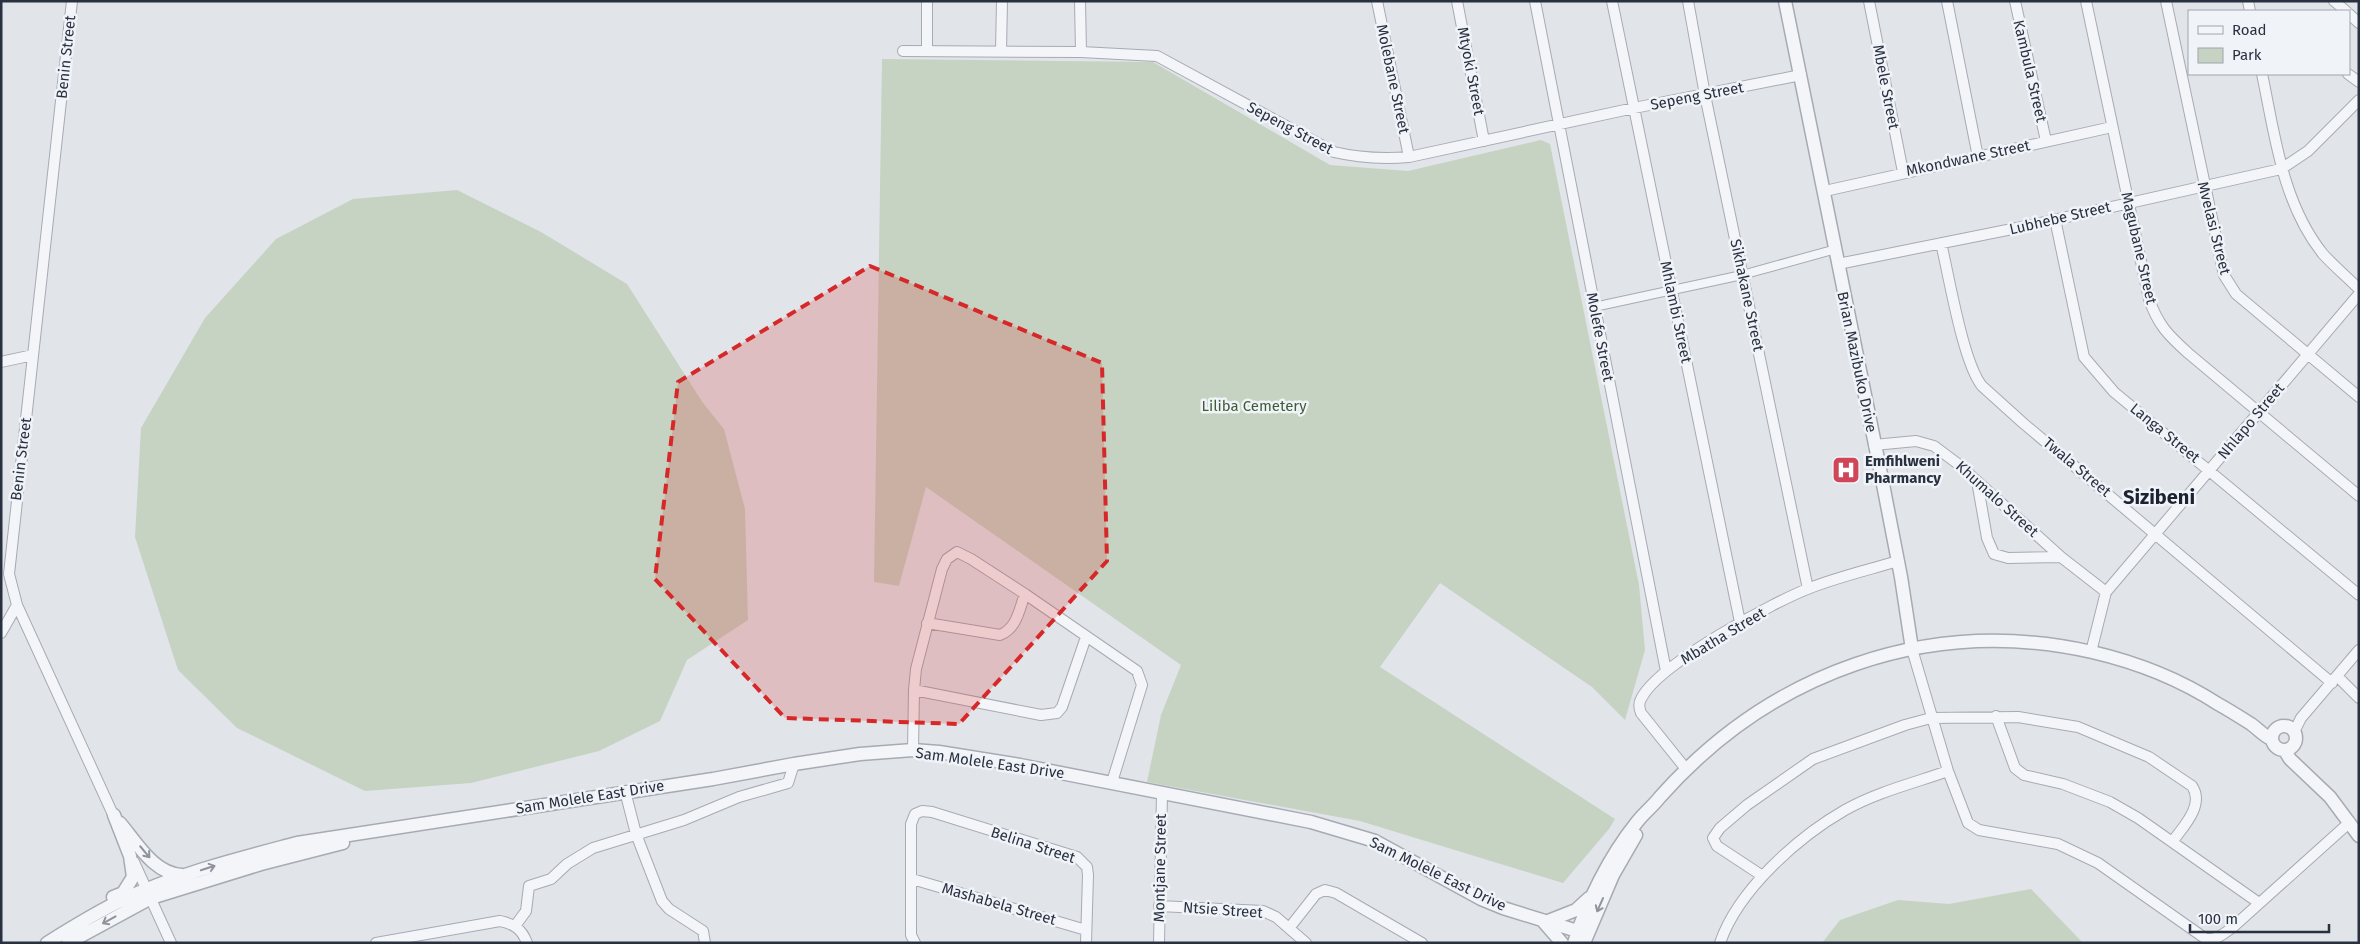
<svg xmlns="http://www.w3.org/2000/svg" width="2360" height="944" viewBox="0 0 2360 944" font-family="'Fira Sans',sans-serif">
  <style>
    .green { fill: #c6d3c2 }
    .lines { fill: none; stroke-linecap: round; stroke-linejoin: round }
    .pedestrian-casing { stroke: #a6abb3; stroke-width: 10 }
    .minor-casing { stroke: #a6abb3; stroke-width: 12 }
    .tertiary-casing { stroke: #a6abb3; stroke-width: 15 }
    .pedestrian { stroke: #f4f5f8; stroke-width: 8 }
    .minor { stroke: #f4f5f8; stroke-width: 10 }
    .tertiary { stroke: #f4f5f8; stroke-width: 12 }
    .oneway { stroke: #8e939c }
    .marked { fill: #d62828; fill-opacity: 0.2; stroke: #d62828; stroke-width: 4; stroke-dasharray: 10 6; stroke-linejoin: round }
    .labels { text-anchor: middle; stroke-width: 5; stroke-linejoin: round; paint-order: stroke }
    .street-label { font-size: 15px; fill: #293141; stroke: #f0f3f7 }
    .park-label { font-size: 15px; fill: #3d5d36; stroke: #f0f3f7 }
    .poi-label { font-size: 15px; font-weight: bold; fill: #293141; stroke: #f0f3f7; text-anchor: start }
    .district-label { font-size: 20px; font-weight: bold; fill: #1b2232; stroke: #f0f3f7 }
  </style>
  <rect width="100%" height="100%" fill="#e1e4e9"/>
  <path class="green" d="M882 59 1153 62 1330 165 1408 171 1541 140 1550 144 1639 585 1645 650 1625 720 1592 687 1440 583 1380 667 1615 819 1609 829 1563 883 1360 821 1147 782 1161 715 1181 665 926 487 899 586 874 582Z
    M457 190 541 232 627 284 703 403 724 429 745 509 748 620 687 660 660 721 599 751 471 783 365 791 237 728 178 670 135 537 141 428 205 318 276 239 353 199Z
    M2031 889 2083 943H1822L1840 920 1898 900 1949 904Z"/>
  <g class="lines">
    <defs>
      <path id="pedestrian" d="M1594 307 1742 275 1836 249"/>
      <path id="minor" d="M72 1 9 574 17 605 116 821
        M927 1V50
        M1080 1 1081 52
        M1377 1 1409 157
        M1457 1 1484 141
        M1535 1 1666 671
        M1612 1 1740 622
        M1688 1 1705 95 1808 589
        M1869 1 1903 172
        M1947 1 1978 157
        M2015 1 2046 141
        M2086 1 2149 299C2158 325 2168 335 2188 353L2359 496
        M2166 1 2224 275 2236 294 2359 397
        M2248 1 2250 11
        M2334 1 2346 11
        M2349 14 2359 23
        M903 51 1081 52 1157 56 1334 152C1359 158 1383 159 1409 157L1634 108 1801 75
        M1001 51 1002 1
        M2262 74C2275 135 2282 203 2323 254 2334 266 2347 277 2359 289
        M2348 74 2359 82
        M1825 191 2112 127
        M2055 219 2084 357 2114 392 2359 595
        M1941 243C1949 276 1963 363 1982 386L2023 423 2332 683
        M1838 264 2027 226 2281 169 2308 151 2359 100
        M1 362 33 355
        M1874 445 1916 441 1934 446 1958 464 2061 557 2106 592
        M1977 481 1987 538 1994 554 2008 558 2061 557
        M927 623 1000 635C1017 628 1019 610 1025 594
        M1 633 17 605
        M1912 649 1948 771 1968 823 1979 830 2058 844 2098 863 2206 939C2218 940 2224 933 2233 927L2350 822
        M2091 652 2106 592 2359 294
        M2337 676 2359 698
        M914 690 1041 715 1057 713 1062 707 1086 637
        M1996 716 2015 768 2024 775 2063 784 2110 802 2138 818 2259 903
        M2294 732 2301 718 2359 650
        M913 750 914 690 916 669 942 569 947 559 957 552 971 559 1025 594 1137 671 1142 685 1112 782
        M1686 769 1641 713C1639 708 1638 704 1641 699 1657 665 1773 602 1810 588 1838 577 1868 570 1898 561
        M625 791 636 834 662 901 669 909 703 931 705 943
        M134 862 171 943
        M1761 875 1717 846 1713 838 1720 828 1747 805 1813 759 1905 725 1931 718 2018 717 2078 727 2149 757 2192 786C2205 805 2183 827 2172 842
        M912 879 1086 930
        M1159 906 1263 911 1276 917 1306 943
        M515 926 526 911 529 886 551 879 567 864 593 848 684 820 739 797 788 783 794 764
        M1290 927 1316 894 1325 890 1336 893 1422 943
        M376 943 500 921C514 924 522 929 527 943
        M915 943 911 935V824L915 814 922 811 932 812 1077 857 1087 867 1088 875 1086 943
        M1159 943 1162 794
        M1720 943C1738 890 1798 837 1845 810 1877 792 1914 783 1948 771"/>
      <path id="tertiary" d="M1785 1 1881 474 1901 577 1912 649
        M2272 738a12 12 0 1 1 24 0a12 12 0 1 1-24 0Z
        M2285 751 2290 759 2330 797 2359 836
        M120 823C137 843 154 874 182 875
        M113 897 123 893 133 877 130 856 114 815
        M1542 920 1562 943
        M1548 921 1576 910 1589 898
        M47 943C71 928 95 913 120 901 176 874 237 859 297 843L713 779 794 764 860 754 913 750 939 752 1020 765 1311 822 1375 841 1481 899 1503 908 1587 934
        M68 943 151 898 261 864 343 843
        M1574 943C1587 901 1609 857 1637 822 1644 813 1653 806 1660 797 1770 673 1928 615 2092 652 2135 662 2181 680 2218 704 2229 710 2240 717 2251 724 2258 729 2263 735 2271 739
        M1584 943 1613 875 1636 835"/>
    </defs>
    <use href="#pedestrian" class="pedestrian-casing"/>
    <use href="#minor" class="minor-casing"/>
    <use href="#tertiary" class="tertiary-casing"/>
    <use href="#pedestrian" class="pedestrian"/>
    <use href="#minor" class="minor"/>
    <use href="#tertiary" class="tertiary"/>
  </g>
  <defs><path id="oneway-shaft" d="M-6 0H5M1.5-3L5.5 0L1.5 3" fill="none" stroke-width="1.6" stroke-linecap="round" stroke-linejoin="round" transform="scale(1.25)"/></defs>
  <g class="oneway">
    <use href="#oneway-shaft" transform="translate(145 852) rotate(50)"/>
    <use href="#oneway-shaft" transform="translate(208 868) rotate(-18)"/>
    <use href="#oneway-shaft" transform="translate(1600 905) rotate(114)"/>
    <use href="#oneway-shaft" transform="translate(109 920) rotate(151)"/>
  </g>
  <path class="marked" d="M870 266 1102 363 1107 561 959 724 785 718 655 579 678 382Z"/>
  <defs>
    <symbol id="hospital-square" viewBox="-11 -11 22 22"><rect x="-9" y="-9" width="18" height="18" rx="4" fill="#ce4658" stroke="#f0f3f7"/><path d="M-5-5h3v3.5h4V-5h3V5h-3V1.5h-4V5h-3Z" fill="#fff"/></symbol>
  </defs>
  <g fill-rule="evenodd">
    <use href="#hospital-square" x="1830" y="454" width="32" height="32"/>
  </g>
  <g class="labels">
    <g class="street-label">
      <text transform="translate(66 57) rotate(-84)" y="5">Benin Street</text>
      <text transform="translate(1471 71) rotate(79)" y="5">Mtyoki Street</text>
      <text transform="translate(2030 71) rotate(77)" y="5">Kambula Street</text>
      <text transform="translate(1393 79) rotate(78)" y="5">Molebane Street</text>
      <text transform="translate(1886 87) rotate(79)" y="5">Mbele Street</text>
      <text transform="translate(1697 96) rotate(-11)" y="5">Sepeng Street</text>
      <text transform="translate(1290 128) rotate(28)" y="5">Sepeng Street</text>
      <text transform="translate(1968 158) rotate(-12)" y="5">Mkondwane Street</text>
      <text transform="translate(2060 218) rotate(-13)" y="5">Lubhebe Street</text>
      <text transform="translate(2214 228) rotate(76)" y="5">Mvelasi Street</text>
      <text transform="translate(2139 248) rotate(77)" y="5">Magubane Street</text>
      <text transform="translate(1747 295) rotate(78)" y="5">Sikhakane Street</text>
      <text transform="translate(1676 312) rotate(78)" y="5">Mhlambi Street</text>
      <text transform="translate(1600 337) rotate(79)" y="5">Molefe Street</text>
      <text transform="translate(1857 362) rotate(78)" y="5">Brian Mazibuko Drive</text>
      <text transform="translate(2251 421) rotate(-50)" y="5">Nhlapo Street</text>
      <text transform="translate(2165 433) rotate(39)" y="5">Langa Street</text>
      <text transform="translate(21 459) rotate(-83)" y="5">Benin Street</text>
      <text transform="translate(2077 467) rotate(40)" y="5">Twala Street</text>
      <text transform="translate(1997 499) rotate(42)" y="5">Khumalo Street</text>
      <text transform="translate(1723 636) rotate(-31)" y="5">Mbatha Street</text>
      <text transform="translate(990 763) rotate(8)" y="5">Sam Molele East Drive</text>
      <text transform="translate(590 797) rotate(-9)" y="5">Sam Molele East Drive</text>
      <text transform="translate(1033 845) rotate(18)" y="5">Belina Street</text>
      <text transform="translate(1160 868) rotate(-89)" y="5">Montjane Street</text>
      <text transform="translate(1438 874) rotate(26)" y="5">Sam Molele East Drive</text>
      <text transform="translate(999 904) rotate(16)" y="5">Mashabela Street</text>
      <text transform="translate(1223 910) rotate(4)" y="5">Ntsie Street</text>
    </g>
    <g class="park-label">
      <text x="1254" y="411">Liliba Cemetery</text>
    </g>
    <g class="poi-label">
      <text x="1865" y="466">Emfihlweni<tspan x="1865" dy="17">Pharmancy</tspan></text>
    </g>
    <g class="district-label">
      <text x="2159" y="504">Sizibeni</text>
    </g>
  </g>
  <rect width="2360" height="944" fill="none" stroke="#293141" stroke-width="5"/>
  <rect x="2188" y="10" width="162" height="65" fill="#f0f3f7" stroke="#a0a5ae"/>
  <rect x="2198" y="26" width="25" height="8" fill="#f4f5f8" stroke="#a0a5ae"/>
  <text x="2232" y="35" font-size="15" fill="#293141">Road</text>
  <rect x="2198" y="48" width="25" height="15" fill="#c6d3c2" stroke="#a0a5ae"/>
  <text x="2232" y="60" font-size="15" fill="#293141">Park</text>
  <path d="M2190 924v8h139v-8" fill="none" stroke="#293141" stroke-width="2.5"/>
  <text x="2198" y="924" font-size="15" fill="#293141" stroke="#f0f3f7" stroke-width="4" paint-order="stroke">100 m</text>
</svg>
